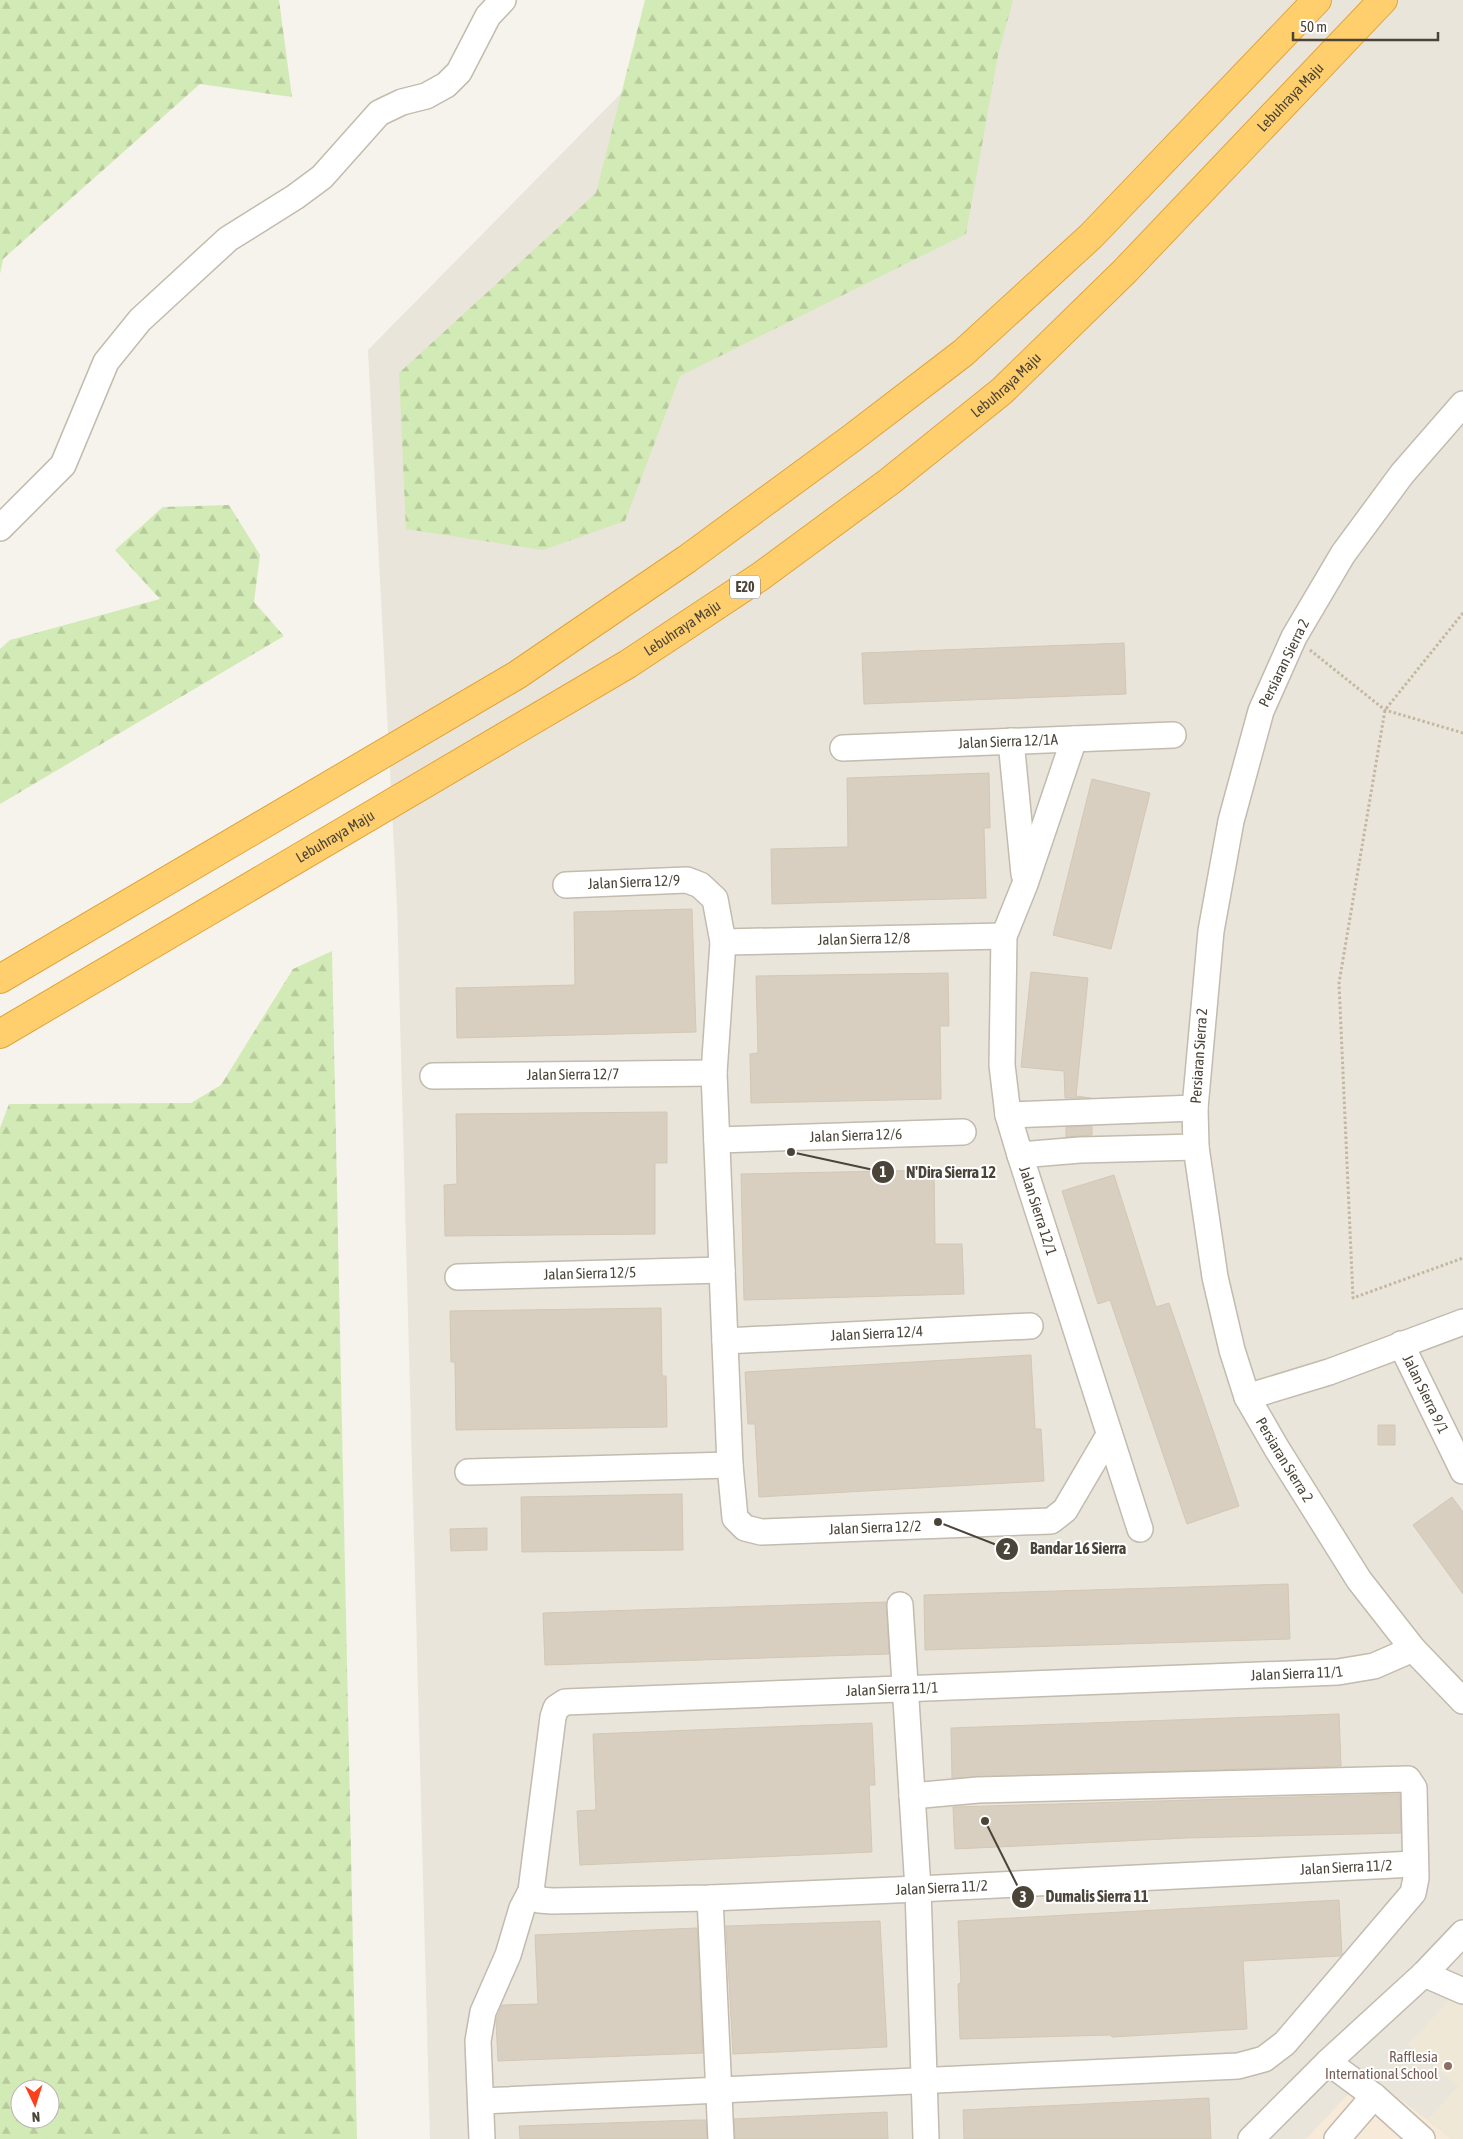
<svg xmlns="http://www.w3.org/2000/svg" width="1463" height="2139" viewBox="0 0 1463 2139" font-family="'Asap Condensed',sans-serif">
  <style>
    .residential { fill: #eae5da }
    .commercial { fill: #f7ead8 }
    .education { fill: #efe8d6 }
    .forest { fill: url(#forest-firs); fill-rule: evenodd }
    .building { fill: #d8cfc1; stroke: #d3c7b4 }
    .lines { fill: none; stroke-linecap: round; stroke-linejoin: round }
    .minor-casing { stroke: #c2bbae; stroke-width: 28 }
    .highway-casing { stroke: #e0a43c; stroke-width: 30 }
    .path { stroke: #c4b79f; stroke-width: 3; stroke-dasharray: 2.5 2.5; stroke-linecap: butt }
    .minor { stroke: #fff; stroke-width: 25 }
    .highway { stroke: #ffcf6e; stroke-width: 28 }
    .education-dot { fill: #8d6e63; stroke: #fff; stroke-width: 2 }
    .labels { text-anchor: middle; stroke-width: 4; stroke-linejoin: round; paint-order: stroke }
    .shield { fill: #fff; stroke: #817c74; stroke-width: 1 }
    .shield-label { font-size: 14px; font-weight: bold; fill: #4b4439 }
    .street-label { font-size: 15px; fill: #4b4439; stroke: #fff }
    .education-label { font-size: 15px; fill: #785e54; stroke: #fff; text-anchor: end }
    .leader { fill: none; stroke: #4b4439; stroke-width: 2 }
    .callout-dot { fill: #4b4439; stroke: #fff; stroke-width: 2 }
    .mark-label { font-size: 15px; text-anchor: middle; font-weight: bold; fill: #fff }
    .callout-label { font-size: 16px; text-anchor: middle; font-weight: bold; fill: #4b4439; stroke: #fff; stroke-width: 4; stroke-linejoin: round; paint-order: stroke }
  </style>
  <defs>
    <pattern id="forest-firs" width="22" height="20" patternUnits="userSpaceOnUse" patternTransform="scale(1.25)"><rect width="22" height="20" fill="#d2eab5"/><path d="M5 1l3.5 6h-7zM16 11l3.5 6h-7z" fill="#b6ca9c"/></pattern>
  </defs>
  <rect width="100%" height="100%" fill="#f6f3ec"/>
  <path class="residential" d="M713 0H1463V2139H430L397 905 368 350Z"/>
  <path class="commercial" d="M1367 2074 1452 2139H1306Z"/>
  <path class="education" d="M1463 1984V2139H1452L1427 2120 1458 2086 1408 2045Z"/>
  <path class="forest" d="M0 0H279L292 97 200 84 3 259 0 274Z
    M645 0H1013L998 55 966 234 680 376 625 521 543 550 406 529 399 373 596 193Z
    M229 505 260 555 254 602 284 636 0 804V649L10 640 160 599 115 550 163 507Z
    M332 951 357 2139H0V1128L9 1104 191 1103 221 1085 293 969ZM20 2089H50V2119H20Z"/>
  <path class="building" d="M1124 643 1126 694 864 704 862 653Z
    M989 773 990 828H984L986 898 772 904 771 849 848 847 847 778Z
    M1092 779 1150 793 1111 949 1053 935Z
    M692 909 696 1032 457 1038 456 988 575 985 574 912Z
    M1031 972 1088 978 1076 1096 1091 1098H1065L1064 1071 1021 1067Z
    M948 973 949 1026H940L941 1099 751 1103 750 1054 758 1053 756 976Z
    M667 1112V1163H655V1234L445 1236 444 1185 457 1184 456 1114Z
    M1092 1126V1135L1066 1137V1127Z
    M934 1170 935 1244H962L964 1294 744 1300 741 1174Z
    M1114 1175 1156 1307 1169 1303 1239 1506 1187 1524 1110 1300 1098 1304 1062 1191Z
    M661 1308 662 1376H666L667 1427 456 1430 455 1362H451L450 1311Z
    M1031 1355 1035 1429H1041L1044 1481 759 1497 755 1424H748L745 1372Z
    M1378 1425H1395V1445H1378Z
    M682 1494 683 1550 522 1552 521 1497Z
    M1452 1497 1463 1512V1594L1413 1525Z
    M487 1528V1550L451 1551 450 1529Z
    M1288 1584 1290 1639 925 1650 924 1595Z
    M886 1602 889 1654 545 1665 543 1613Z
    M1339 1714 1341 1766 952 1778 951 1728Z
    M872 1723 875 1785H869L872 1852 580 1865 577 1811 596 1810 593 1734Z
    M1400 1794 1401 1833 1186 1838 955 1849 953 1807Z
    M1339 1900 1342 1954 1340 1956 1243 1961 1247 2029 1112 2037 1111 2035 960 2039 958 1984 961 1983 958 1921Z
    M880 1921 887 2047 733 2054 726 1926Z
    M697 1928 703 2053 498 2061 496 2020 502 2005 538 2004 535 1935Z
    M1209 2098 1211 2139H964L963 2110Z
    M887 2112 888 2139H735L734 2119Z
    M696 2120H706L707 2139H520L519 2126Z"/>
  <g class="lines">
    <defs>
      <g id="minor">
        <path id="s1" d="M1463 404 1402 474 1343 554 1294 637 1261 711 1231 821 1211 931 1195 1108 1196 1147 1215 1277 1232 1350 1247 1397 1277 1449 1359 1580 1413 1649 1463 1701"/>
        <path d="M0 528 63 465 106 362 140 320 228 239 295 197 322 177 379 113 402 102 426 96 446 85 459 72 488 16 503 0"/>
        <path id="s2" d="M1074 739 1025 884 1004 936 1002 1065 1008 1115 1020 1155 1140 1529"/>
        <path d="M1011 741 1024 874"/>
        <path id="s3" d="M843 748 1173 735"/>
        <path id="s4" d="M566 885 687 880 700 885 715 899 723 942 714 1073 730 1465 735 1518 745 1528 761 1532 1051 1521 1065 1510 1109 1435"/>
        <path id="s5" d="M723 942 1004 936"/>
        <path id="s6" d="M433 1076 714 1073"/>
        <path d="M1008 1115 1195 1108"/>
        <path id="s7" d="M717 1140 963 1132"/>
        <path d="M1020 1155 1080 1150 1196 1147"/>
        <path id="s8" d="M458 1277 722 1270"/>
        <path id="s9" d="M725 1341 1030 1326"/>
        <path id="s10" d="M1401 1344 1463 1471"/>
        <path d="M1247 1397 1329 1372 1463 1322"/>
        <path d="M468 1472 730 1465"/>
        <path d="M900 1605 918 1889 926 2139"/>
        <path id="s11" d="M531 1891 539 1900 552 1901 710 1898 918 1889 1414 1864"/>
        <path d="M710 1898 721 2139"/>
        <path d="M1424 1974 1463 1991"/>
        <path d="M1328 2062 1374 2096 1422 2139"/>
        <path d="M481 2101 1238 2066 1264 2059 1285 2043 1413 1893 1416 1878 1414 1788 1408 1779 978 1790 912 1796"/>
        <path id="s12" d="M482 2139 478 2041 483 2012 508 1955 522 1908 531 1891 553 1717 556 1708 565 1702 1338 1672 1374 1666 1413 1649"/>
        <path d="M1251 2139 1328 2062 1424 1974 1463 1933"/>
        <path d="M1337 2139 1374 2096"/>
      </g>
      <g id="highway">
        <path d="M0 979 517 675 687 559 852 438 963 353 1091 236 1317 0"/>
        <path id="s13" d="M0 1034 628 664 761 576 890 481 1002 391 1125 271 1383 0"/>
      </g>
    </defs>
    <use href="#minor" class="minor-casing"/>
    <use href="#highway" class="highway-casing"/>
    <path class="path" d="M1463 613 1385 710 1339 983 1353 1298 1463 1258
      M1310 650 1385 710 1463 733"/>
    <use href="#minor" class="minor"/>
    <use href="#highway" class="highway"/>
  </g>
  <circle class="education-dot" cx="1448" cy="2066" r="5"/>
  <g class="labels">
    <rect class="shield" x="730" y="575.5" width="30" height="23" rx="4"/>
    <g class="shield-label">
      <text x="745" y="592">E20</text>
    </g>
    <g class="street-label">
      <text dy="5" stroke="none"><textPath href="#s13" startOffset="1604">Lebuhraya Maju</textPath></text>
      <text dy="5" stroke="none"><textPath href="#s13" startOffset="1199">Lebuhraya Maju</textPath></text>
      <text dy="5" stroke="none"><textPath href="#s13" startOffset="794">Lebuhraya Maju</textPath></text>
      <text transform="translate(1284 663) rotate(-64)" y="5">Persiaran Sierra 2</text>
      <text dy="5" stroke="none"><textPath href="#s3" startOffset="165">Jalan Sierra 12/1A</textPath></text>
      <text dy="5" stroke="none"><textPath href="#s13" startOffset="389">Lebuhraya Maju</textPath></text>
      <text dy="5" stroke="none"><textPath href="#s4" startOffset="68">Jalan Sierra 12/9</textPath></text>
      <text dy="5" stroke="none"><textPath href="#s5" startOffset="141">Jalan Sierra 12/8</textPath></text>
      <text transform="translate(1199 1056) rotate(-86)" y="5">Persiaran Sierra 2</text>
      <text dy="5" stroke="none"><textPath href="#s6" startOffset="140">Jalan Sierra 12/7</textPath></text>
      <text dy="5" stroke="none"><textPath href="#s7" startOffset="139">Jalan Sierra 12/6</textPath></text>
      <text dy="5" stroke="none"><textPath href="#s2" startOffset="489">Jalan Sierra 12/1</textPath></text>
      <text dy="5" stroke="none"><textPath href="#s8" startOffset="132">Jalan Sierra 12/5</textPath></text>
      <text dy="5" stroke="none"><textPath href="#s9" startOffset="152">Jalan Sierra 12/4</textPath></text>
      <text dy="5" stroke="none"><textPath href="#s10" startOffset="56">Jalan Sierra 9/1</textPath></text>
      <text dy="5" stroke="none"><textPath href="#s1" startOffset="1141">Persiaran Sierra 2</textPath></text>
      <text dy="5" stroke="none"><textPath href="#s4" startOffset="921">Jalan Sierra 12/2</textPath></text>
      <text dy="5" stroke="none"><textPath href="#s12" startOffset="1186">Jalan Sierra 11/1</textPath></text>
      <text dy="5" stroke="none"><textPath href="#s12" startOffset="781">Jalan Sierra 11/1</textPath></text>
      <text dy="5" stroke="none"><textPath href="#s11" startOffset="820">Jalan Sierra 11/2</textPath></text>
      <text dy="5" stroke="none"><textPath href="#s11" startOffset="415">Jalan Sierra 11/2</textPath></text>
    </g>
    <g class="education-label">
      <text x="1438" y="2062">Rafflesia<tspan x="1438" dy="17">International School</tspan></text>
    </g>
  </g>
  <path class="leader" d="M791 1152L883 1172M938 1522L1007 1549M985 1821L1023 1897"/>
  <g class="callout-dot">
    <circle cx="791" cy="1152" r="5"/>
    <circle cx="938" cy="1522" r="5"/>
    <circle cx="985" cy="1821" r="5"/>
    <circle cx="883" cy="1172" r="12"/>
    <circle cx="1007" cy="1549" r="12"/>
    <circle cx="1023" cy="1897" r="12"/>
  </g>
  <g class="mark-label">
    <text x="883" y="1177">1</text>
    <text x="1007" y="1554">2</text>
    <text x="1023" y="1902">3</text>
  </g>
  <g class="callout-label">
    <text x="951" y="1178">N'Dira Sierra 12</text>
    <text x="1078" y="1554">Bandar 16 Sierra</text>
    <text x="1097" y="1902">Dumalis Sierra 11</text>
  </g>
  <g transform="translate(35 2104) rotate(176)"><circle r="24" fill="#ffffff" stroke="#b7b4b0"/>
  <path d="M0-4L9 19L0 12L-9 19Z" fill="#fc3f1d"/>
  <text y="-8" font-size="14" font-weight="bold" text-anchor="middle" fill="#4b4439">N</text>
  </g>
  <path d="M1293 32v8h145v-8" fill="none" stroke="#4b4439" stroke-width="2.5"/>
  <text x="1300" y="32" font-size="15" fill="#4b4439" stroke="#ffffff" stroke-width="4" paint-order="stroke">50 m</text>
</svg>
